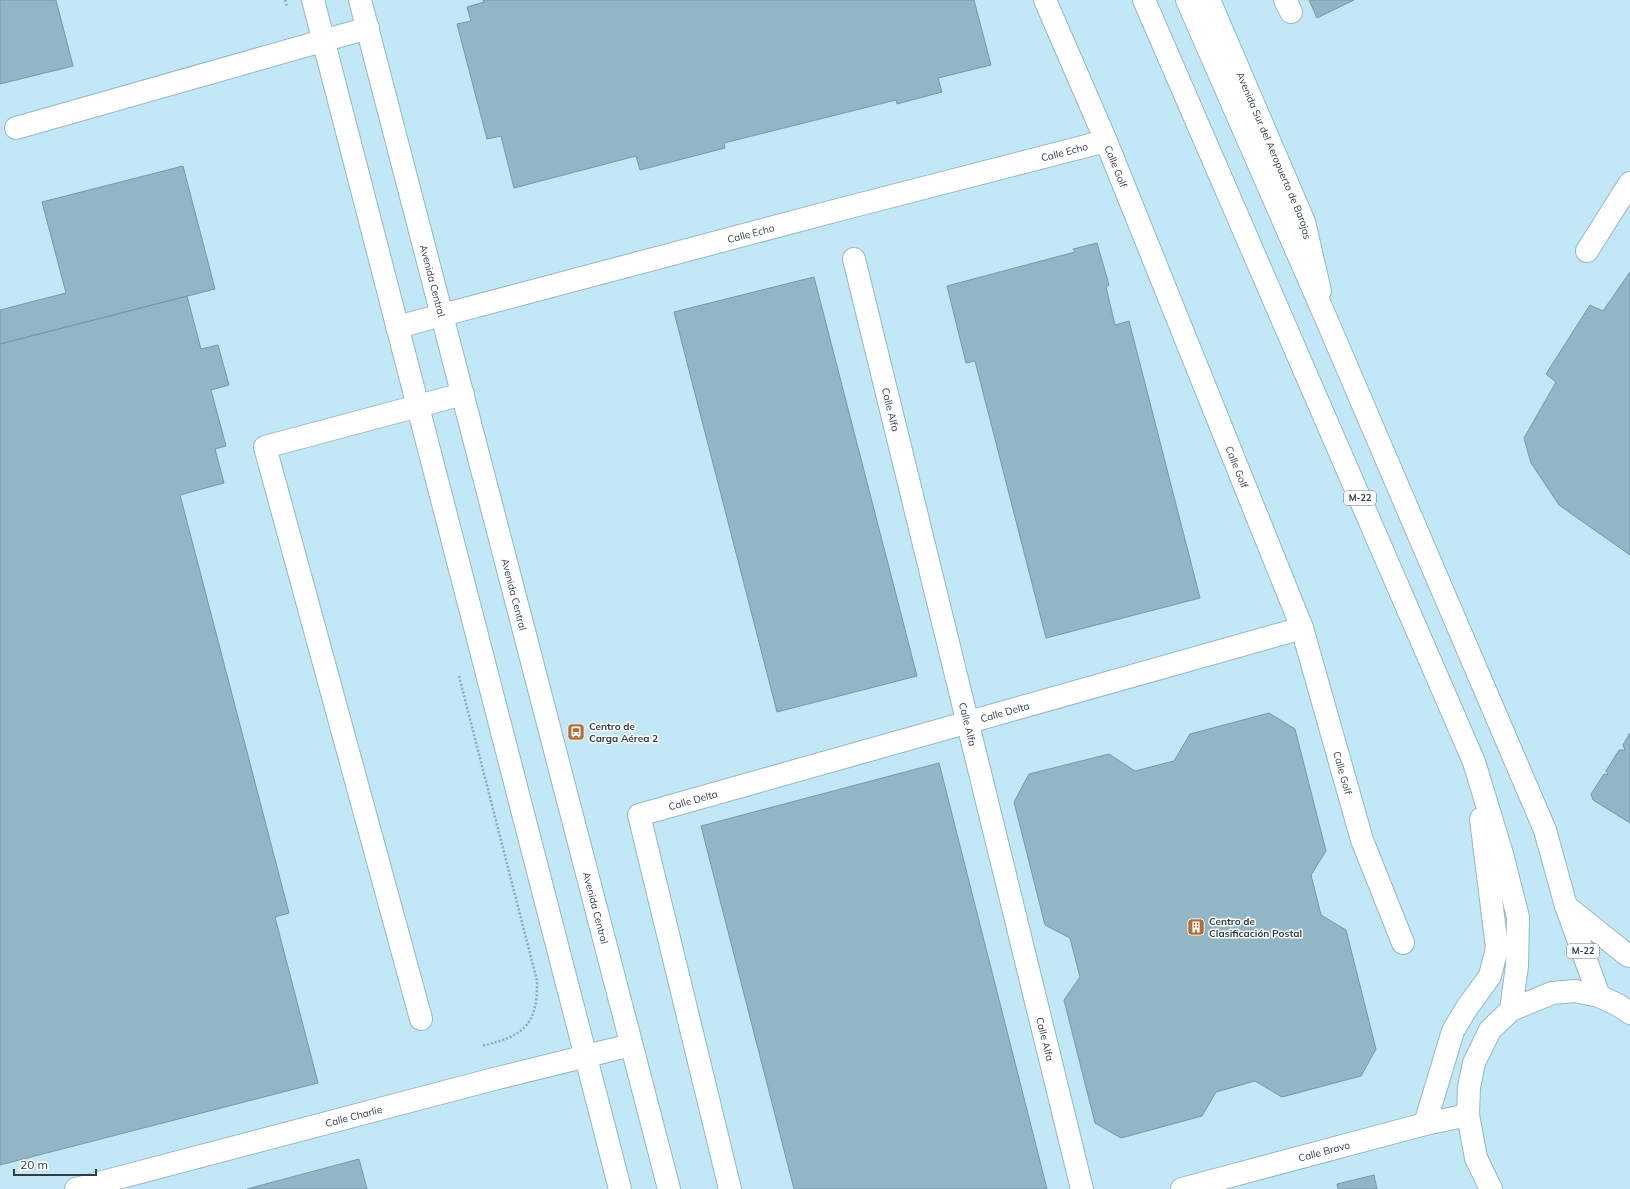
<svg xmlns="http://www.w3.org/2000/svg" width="1630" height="1189" viewBox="0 0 1630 1189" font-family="Mulish,sans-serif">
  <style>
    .building { fill: #92b6c6; stroke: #7699a8 }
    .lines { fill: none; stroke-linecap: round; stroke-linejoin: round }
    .minor-casing { stroke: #95b8c8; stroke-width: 24 }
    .major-casing { stroke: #95b8c8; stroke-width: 24 }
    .path { stroke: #8daab6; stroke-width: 2.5; stroke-dasharray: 2 2; stroke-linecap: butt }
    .minor { stroke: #fff; stroke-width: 22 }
    .major { stroke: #fff; stroke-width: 22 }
    .labels { text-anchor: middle; stroke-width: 3; stroke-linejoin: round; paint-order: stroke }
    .shield { fill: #fff; stroke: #6d787d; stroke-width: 1 }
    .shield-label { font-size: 9px; font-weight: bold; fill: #2f3e45 }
    .street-label { font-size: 10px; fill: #2f3e45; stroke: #fff }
    .poi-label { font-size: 10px; font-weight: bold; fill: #2f3e45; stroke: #fff; text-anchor: start }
  </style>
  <rect width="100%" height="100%" fill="#c2e7f7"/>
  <path class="building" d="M0 0H56L73 66 0 84Z
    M483 0H974L991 65 938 78 942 92 897 104 896 100 724 143 725 148 640 170 636 156 514 188 501 136 487 139 457 24 471 21 467 7 484 2Z
    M1309 0H1354L1317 18Z
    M183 166 215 289 0 344V310L66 293 42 202Z
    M1097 243 1109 285 1106 287 1115 325 1129 321 1200 598 1046 638 975 361 966 363 947 286 1075 252 1073 249Z
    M1630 272V555L1559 505 1531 463 1524 438 1556 382 1546 374 1590 305 1603 311Z
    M814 277 917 676 777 712 674 312Z
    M187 296 201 349 218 345 229 385 211 390 226 446 215 449 224 483 180 495 289 913 275 917 318 1083 0 1165V344Z
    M1269 713 1295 729 1326 851 1311 875 1321 915 1346 930 1376 1049 1361 1076 1282 1097 1255 1081 1216 1092 1202 1116 1121 1138 1095 1123 1064 1000 1080 977 1070 938 1045 925 1014 802 1029 774 1109 754 1135 771 1174 761 1190 734Z
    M1630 733V823L1593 800 1591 794 1604 774 1608 775 1606 771 1619 750H1625L1623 745Z
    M939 763 1047 1189H794L701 826Z
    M359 1159 367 1189H247Z
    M1374 1175 1377 1189H1338L1337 1184Z"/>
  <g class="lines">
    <defs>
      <g id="minor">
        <path d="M313 0 620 1189"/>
        <path id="s1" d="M360 0 669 1189"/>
        <path id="s2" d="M1045 0 1106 141 1302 628 1362 840 1403 943"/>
        <path id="s3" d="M1209 0 1304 222 1320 291"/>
        <path d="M1285 0 1291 12"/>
        <path d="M16 128 368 28"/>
        <path d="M1587 251 1630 183"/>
        <path id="s4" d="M854 259 1082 1189"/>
        <path id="s5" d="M397 327 842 209 1106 141"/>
        <path d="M1566 906 1627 955 1630 956"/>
        <path d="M421 1019 265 447 463 394"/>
        <path id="s6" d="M76 1189 490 1080 631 1045"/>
        <path id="s7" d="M730 1189 639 815 1302 628"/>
        <path id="s8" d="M1182 1189 1425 1124 1468 1115"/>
      </g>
      <path id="major" d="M1144 0 1474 762 1502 854 1518 917 1517 966 1511 1010
        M1187 0 1325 316 1545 830 1566 906 1599 996
        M1425 1124 1453 1031 1466 1009 1490 976 1497 948 1481 819
        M1491 1189 1476 1158 1468 1115 1469 1087 1474 1063 1490 1030 1511 1010 1552 993 1575 991 1599 996 1618 1005 1630 1013"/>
    </defs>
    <use href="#minor" class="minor-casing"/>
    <use href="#major" class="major-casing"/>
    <path class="path" d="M285 0 287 6
      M459 676 537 981C538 1026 522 1037 481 1046"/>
    <use href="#minor" class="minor"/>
    <use href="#major" class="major"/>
  </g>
  <defs>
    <symbol id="bus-square" viewBox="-11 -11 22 22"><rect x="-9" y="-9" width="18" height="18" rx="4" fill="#ae6e36" stroke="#fff"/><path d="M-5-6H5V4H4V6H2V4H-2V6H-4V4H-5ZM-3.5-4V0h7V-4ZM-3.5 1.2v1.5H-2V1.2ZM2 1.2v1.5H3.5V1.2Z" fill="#fff"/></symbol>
    <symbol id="building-square" viewBox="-11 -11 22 22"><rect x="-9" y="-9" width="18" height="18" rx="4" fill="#ae6e36" stroke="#fff"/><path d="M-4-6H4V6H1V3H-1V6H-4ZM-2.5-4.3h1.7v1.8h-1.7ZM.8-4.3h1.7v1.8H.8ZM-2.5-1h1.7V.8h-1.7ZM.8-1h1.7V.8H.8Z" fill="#fff"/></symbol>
  </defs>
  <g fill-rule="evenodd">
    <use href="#bus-square" x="566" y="722" width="20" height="20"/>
    <use href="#building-square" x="1186" y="917" width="20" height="20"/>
  </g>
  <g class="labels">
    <g class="shield">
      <rect x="1344" y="491" width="32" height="14" rx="3"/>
      <rect x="1567" y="944" width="32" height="14" rx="3"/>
    </g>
    <g class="shield-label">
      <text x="1360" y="501">M-22</text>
      <text x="1583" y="954">M-22</text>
    </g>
    <g class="street-label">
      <text dy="4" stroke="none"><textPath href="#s5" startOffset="690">Calle Echo</textPath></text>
      <text dy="4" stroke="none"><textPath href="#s3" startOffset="169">Avenida Sur del Aeropuerto de Barajas</textPath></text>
      <text dy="4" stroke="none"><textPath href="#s2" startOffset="181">Calle Golf</textPath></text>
      <text dy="4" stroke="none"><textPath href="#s5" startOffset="366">Calle Echo</textPath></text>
      <text dy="4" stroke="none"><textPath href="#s1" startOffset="290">Avenida Central</textPath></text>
      <text dy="4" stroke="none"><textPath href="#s4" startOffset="155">Calle Alfa</textPath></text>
      <text dy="4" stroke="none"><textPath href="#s2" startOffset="505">Calle Golf</textPath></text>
      <text dy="4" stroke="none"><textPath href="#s1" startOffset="614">Avenida Central</textPath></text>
      <text dy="4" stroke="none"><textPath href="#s7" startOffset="765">Calle Delta</textPath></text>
      <text dy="4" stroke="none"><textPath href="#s4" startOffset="479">Calle Alfa</textPath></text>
      <text dy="4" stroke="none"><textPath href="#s2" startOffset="829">Calle Golf</textPath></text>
      <text dy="4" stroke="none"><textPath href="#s7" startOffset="441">Calle Delta</textPath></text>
      <text dy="4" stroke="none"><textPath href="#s1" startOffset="938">Avenida Central</textPath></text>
      <text dy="4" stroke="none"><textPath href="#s4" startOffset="803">Calle Alfa</textPath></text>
      <text dy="4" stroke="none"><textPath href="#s6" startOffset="287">Calle Charlie</textPath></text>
      <text dy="4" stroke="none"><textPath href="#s8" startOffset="147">Calle Bravo</textPath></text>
    </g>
    <g class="poi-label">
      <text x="589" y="730">Centro de<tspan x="589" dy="12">Carga Aérea 2</tspan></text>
      <text x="1209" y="925">Centro de<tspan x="1209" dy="12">Clasificación Postal</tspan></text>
    </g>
  </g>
  <path d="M14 1169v6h82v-6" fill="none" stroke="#2f3e45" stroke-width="2"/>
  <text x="20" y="1169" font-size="12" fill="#2f3e45" stroke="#ffffff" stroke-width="3" paint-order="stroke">20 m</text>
</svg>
